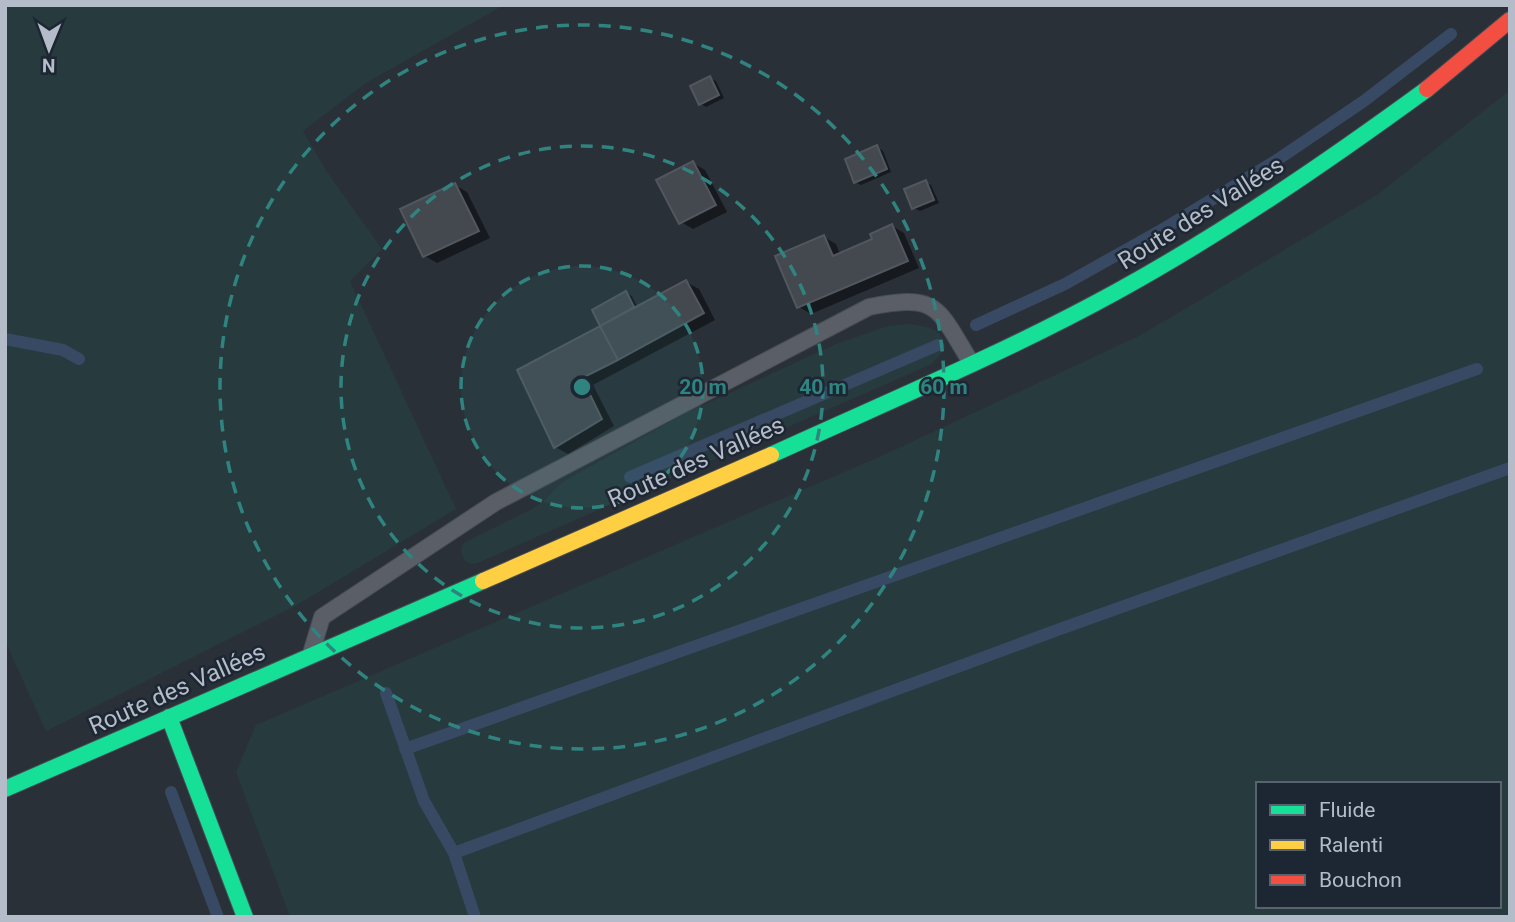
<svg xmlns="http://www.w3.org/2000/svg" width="1515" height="922" viewBox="0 0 1515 922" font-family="Roboto,sans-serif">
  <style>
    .green { fill: #273a3e; fill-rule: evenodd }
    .shadow { fill: #0007 }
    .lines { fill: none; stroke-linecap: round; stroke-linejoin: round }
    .stream { stroke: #384963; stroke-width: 12 }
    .building { fill: #444950; stroke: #52575f; stroke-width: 2 }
    .lane-casing { stroke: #484c53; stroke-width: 18 }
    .fast-casing { stroke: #484c53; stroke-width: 18 }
    .slow-casing { stroke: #484c53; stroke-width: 18 }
    .jam-casing { stroke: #484c53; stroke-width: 18 }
    .lane { stroke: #5a5e66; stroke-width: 16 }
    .fast { stroke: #16e098; stroke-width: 16 }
    .slow { stroke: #ffcf43; stroke-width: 16 }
    .jam { stroke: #f24e42; stroke-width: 16 }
    .ring { fill: none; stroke: #308480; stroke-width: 3.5; stroke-dasharray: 12 9 }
    .labels { text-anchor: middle; stroke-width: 5; stroke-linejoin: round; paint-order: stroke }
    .street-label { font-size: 24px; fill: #b4bcc9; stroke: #1d2633 }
    .centre { fill: #308480; stroke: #1d2633; stroke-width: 3.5 }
    .ring-label { font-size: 21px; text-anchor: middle; font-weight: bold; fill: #308480; stroke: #1d2633; stroke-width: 5; stroke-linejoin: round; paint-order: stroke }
  </style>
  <rect width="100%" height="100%" fill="#2a3038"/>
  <path class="green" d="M5 5H504L366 83 303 131 327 172 382 249 350 281 456 509 297 605 46 731 5 641Z
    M1510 90V917H290L236 772 256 725 877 458 1139 336 1377 195ZM1258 784H1499V906H1258Z
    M907 324C924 326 944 327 945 349L932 364 475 564 469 563C461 558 459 551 464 543L532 509 545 500 561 483 684 414 836 344 888 326Z"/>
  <path class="shadow" d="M710 78 716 81 724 98 706 107 700 103Z
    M877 147 883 151 891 172 861 185 855 182Z
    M693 163 705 170 727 212 693 229 681 222Z
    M925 182 931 185 939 203 920 211 914 208Z
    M455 185 467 192 490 238 437 263 425 256 402 210Z
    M892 226 904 233 919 268 811 314 799 307 824 237 836 244 840 254 874 240Z
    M686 282 699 289 715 320 593 385 614 426 568 454 555 447 519 371 602 327 594 311 626 293 632 296 638 308Z"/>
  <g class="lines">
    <path class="stream" d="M976 325 1065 284 1165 228 1277 160 1364 101 1451 34
      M5 339 63 350 79 359
      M630 477 938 345
      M386 693 424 801 454 853
      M405 749 1477 369
      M171 792 218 917
      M475 917 454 853 1060 629 1510 468"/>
  </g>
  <path class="building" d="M710 76 719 95 699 105 690 86Z
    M877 145 887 169 854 183 845 159Z
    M693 161 716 205 679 224 656 180Z
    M926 180 934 200 912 209 904 189Z
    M455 183 479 231 423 257 400 209Z
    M892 224 908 261 797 308 775 256 824 235 833 256 872 239 870 234Z
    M686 280 704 313 618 360 600 326Z
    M626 291 634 307 600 326 592 310Z
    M600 326 618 360 582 378 602 419 554 448 517 370Z"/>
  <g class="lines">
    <defs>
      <path id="lane" d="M312 650 322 617 496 502 869 307C940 293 937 308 972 364"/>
      <path id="fast" d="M771 455C887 402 1005 353 1116 292 1225 232 1327 162 1427 89
        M169 717 245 917
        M5 789 483 581"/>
      <path id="slow" d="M483 581 771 455"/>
      <path id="jam" d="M1427 89 1510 20"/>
    </defs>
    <use href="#lane" class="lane-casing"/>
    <use href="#fast" class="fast-casing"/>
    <use href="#slow" class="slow-casing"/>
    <use href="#jam" class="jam-casing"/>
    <use href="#lane" class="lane"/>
    <use href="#fast" class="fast"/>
    <use href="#slow" class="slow"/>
    <use href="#jam" class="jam"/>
  </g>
  <circle cx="582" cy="387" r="121" fill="#308480" fill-opacity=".12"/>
  <g class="ring">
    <circle cx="582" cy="387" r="121"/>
    <circle cx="582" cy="387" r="241"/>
    <circle cx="582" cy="387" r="362"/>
  </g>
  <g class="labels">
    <g class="street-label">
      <text transform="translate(1201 213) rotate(-32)" y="8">Route des Vallées</text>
      <text transform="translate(696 462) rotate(-24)" y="8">Route des Vallées</text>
      <text transform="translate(177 689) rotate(-24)" y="8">Route des Vallées</text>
    </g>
  </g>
  <circle cx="582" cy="387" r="10" class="centre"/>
  <g class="ring-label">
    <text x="703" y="394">20 m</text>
    <text x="823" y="394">40 m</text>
    <text x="944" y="394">60 m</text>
  </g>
  <rect width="1515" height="922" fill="none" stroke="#b4bcc9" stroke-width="14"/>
  <rect x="1256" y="782" width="245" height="126" fill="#1d2633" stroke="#59626f" stroke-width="2"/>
  <rect x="1270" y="805" width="35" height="10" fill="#16e098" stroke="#59626f" stroke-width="2"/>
  <text x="1319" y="817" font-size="21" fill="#b4bcc9">Fluide</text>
  <rect x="1270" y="840" width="35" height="10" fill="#ffcf43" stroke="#59626f" stroke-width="2"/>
  <text x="1319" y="852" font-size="21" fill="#b4bcc9">Ralenti</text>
  <rect x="1270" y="875" width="35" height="10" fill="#f24e42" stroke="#59626f" stroke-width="2"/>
  <text x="1319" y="887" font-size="21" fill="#b4bcc9">Bouchon</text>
  <g transform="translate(49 49) rotate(181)" stroke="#1d2633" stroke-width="5" paint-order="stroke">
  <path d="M0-5L12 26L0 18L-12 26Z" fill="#b4bcc9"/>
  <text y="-10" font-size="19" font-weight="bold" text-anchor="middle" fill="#b4bcc9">N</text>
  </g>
</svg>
